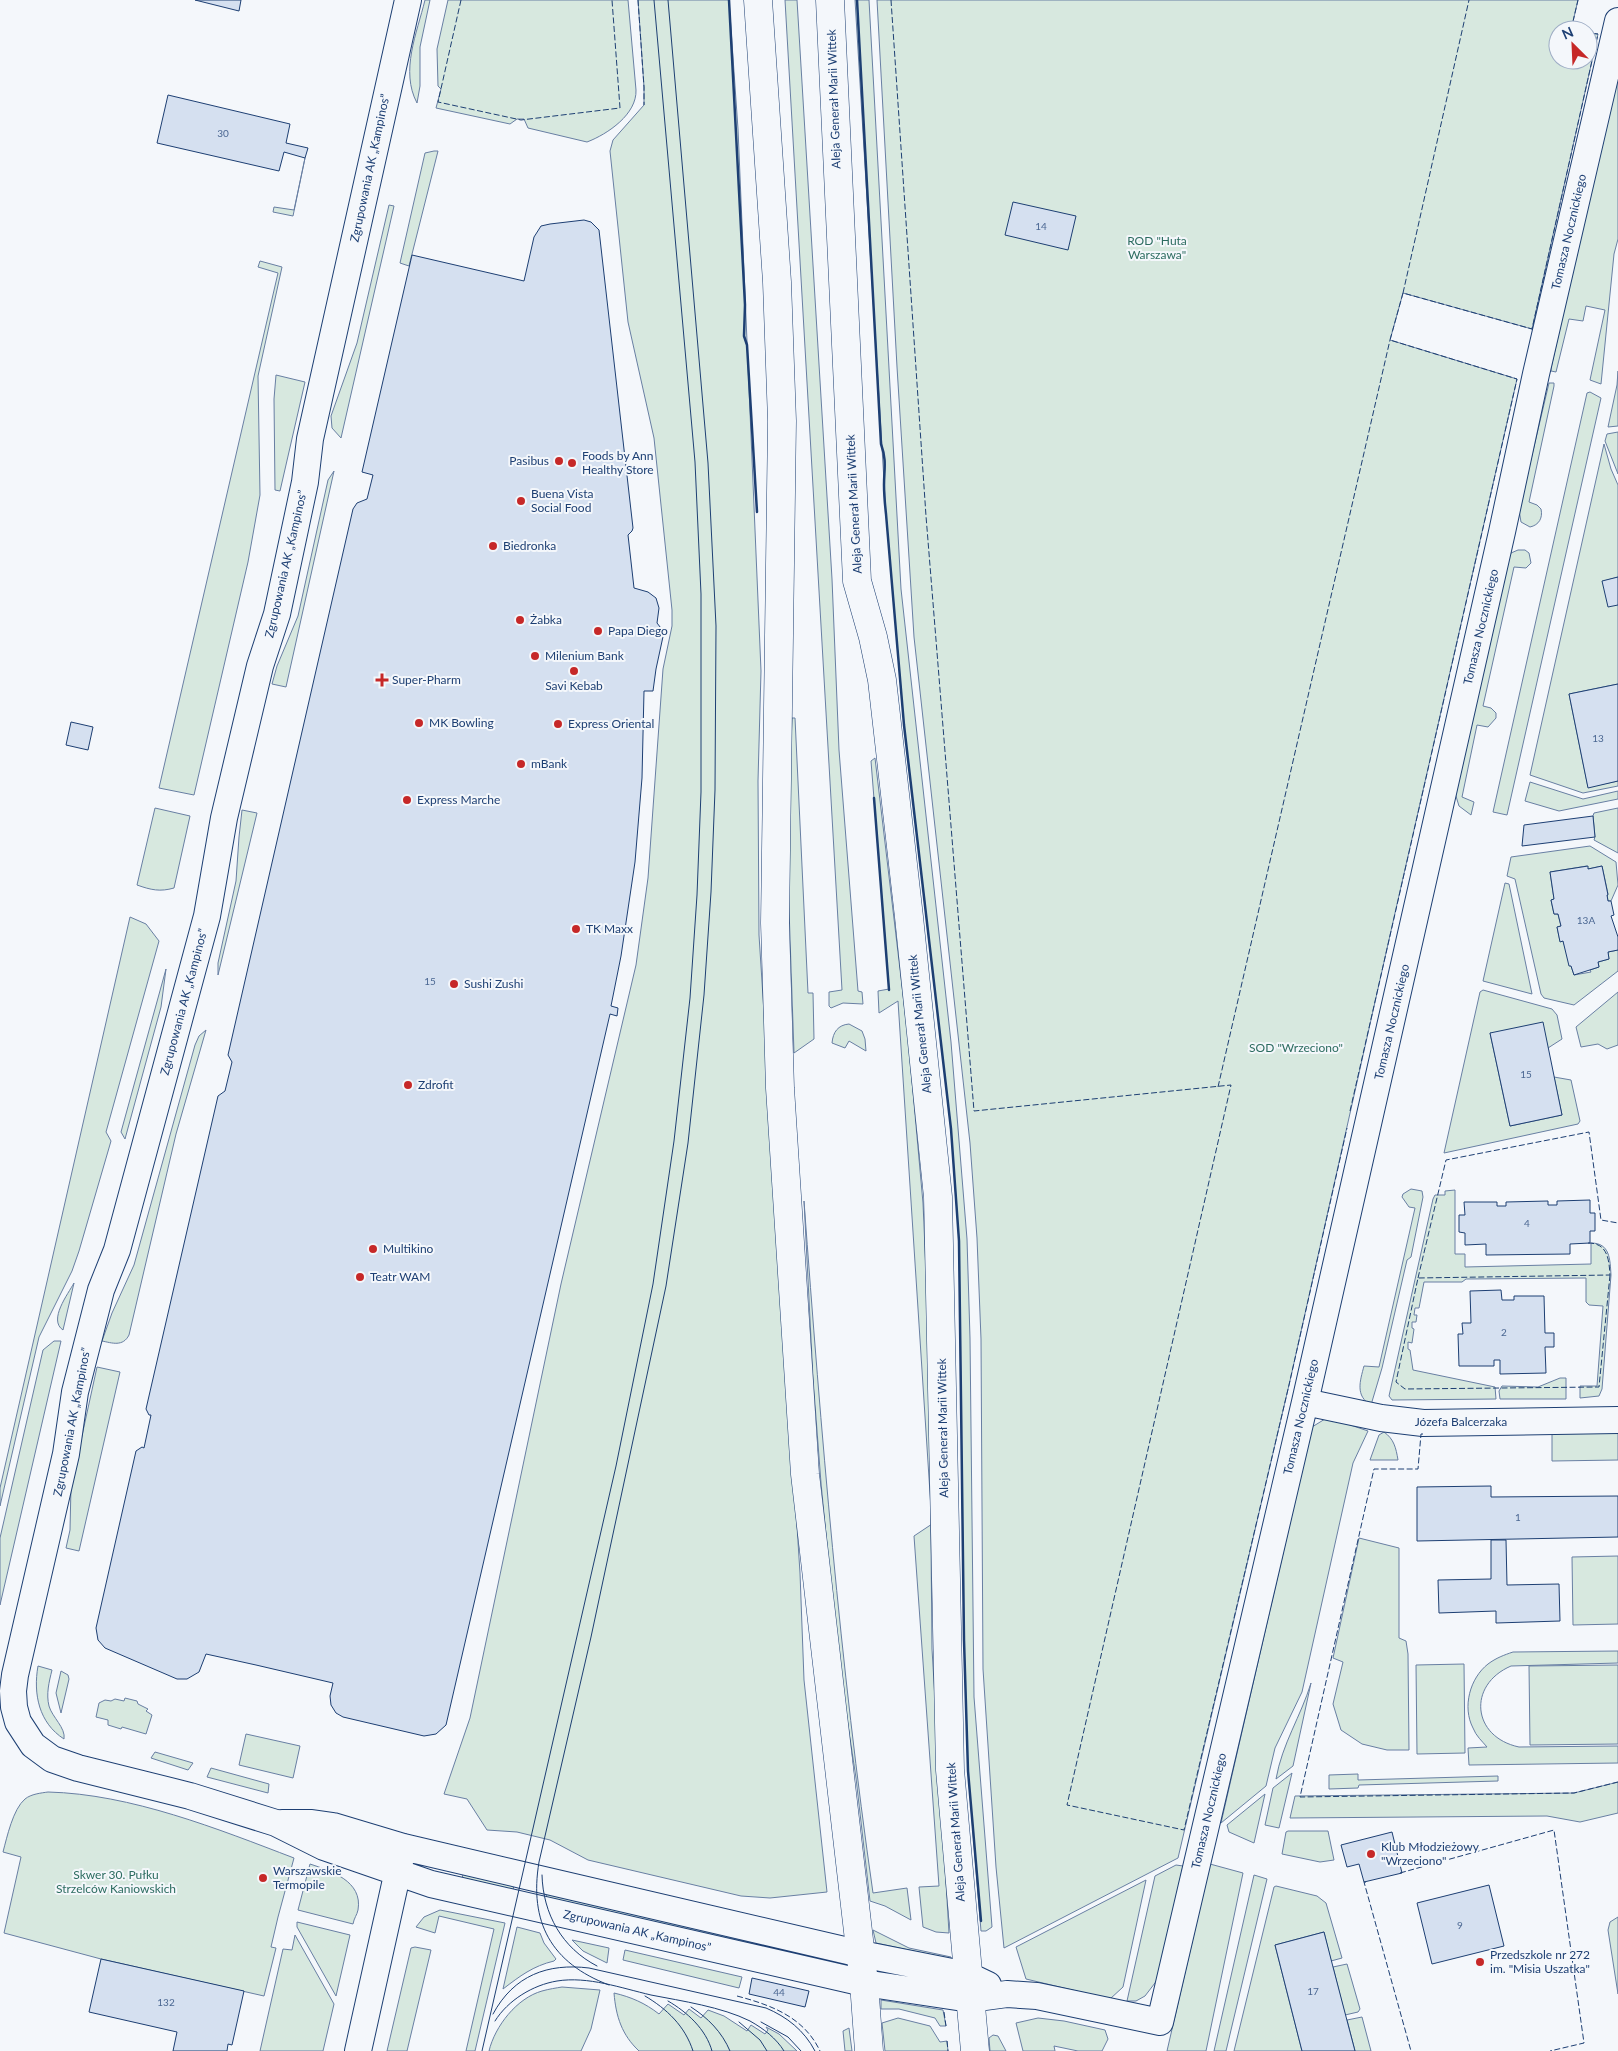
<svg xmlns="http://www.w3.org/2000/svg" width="1618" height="2051" viewBox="0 0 1618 2051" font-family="Lato,sans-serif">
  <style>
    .green { fill: #d7e8df; stroke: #687fa3 }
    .building { fill: #d5e0f0; stroke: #1d3f73 }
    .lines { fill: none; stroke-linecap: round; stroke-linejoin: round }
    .minor-casing { stroke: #1d3f73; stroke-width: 28 }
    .major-casing { stroke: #1d3f73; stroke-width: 29 }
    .minor { stroke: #f4f7fb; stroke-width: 26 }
    .major { stroke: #f4f7fb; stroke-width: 28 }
    .tram { stroke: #1d3f73; stroke-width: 1 }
    .fence { stroke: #1d3f73; stroke-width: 1; stroke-dasharray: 6 2.5; stroke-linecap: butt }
    .wall { stroke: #1d3f73; stroke-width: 2.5 }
    .poi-dot { fill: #c62828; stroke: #f4f7fb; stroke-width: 2 }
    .labels { text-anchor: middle; stroke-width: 4; stroke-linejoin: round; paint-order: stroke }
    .number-label { font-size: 10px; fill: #4b6792 }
    .street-label { font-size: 12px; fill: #1d3f73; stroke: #f4f7fb }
    .park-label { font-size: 12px; fill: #2c6c60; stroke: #f4f7fb }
    .poi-label { font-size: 12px; fill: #1d3f73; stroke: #f4f7fb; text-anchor: start }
  </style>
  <rect width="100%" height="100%" fill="#f4f7fb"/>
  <path class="green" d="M425 0H430L420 47V86L417 103C400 71 417 33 425 0Z
    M448 0H628L636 90C637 114 608 134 587 142L528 128 524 119H517L510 124 436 108 441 89 438 86 437 49Z
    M638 0H729L738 129 761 671 758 781 759 935 800 1573 804 1680 827 1892 770 1898 741 1896 588 1860 550 1840 517 1832 487 1830 467 1799 444 1794 470 1718 561 1284 636 965 648 878 663 669 672 626V610L654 438 628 322 610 151 613 140 644 105V87Z
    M785 0H797L832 579 839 750 858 991 862 992 863 1004 843 1003 831 1008 829 1006V992L842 990Z
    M855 0H869L901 589 951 1042 967 1239 970 1338 974 1697 992 1927 986 1931H981L968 1771 964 1640 959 1241 951 1129 904 725 886 514Z
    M877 0H1578L1571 30H1558V60H1588V33L1598 34 1532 329 1403 293 1390 340 1517 379 1395 913 1289 1385 1178 1858 1004 1948 996 1867 983 1669 981 1339 977 1238 970 1143 914 637 897 367Z
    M1618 68V239L1614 254 1601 384 1590 380 1605 310 1586 306 1583 321 1569 319 1556 372 1551 371V368Z
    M434 151H438L409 266 400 263 425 153Z
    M305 158 293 216 273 212 274 207 294 210Z
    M389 205 394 206 341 438 332 428 331 416 357 343Z
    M260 261 282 267 258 376 260 495 248 562 194 795 159 788 278 273 258 267Z
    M1618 371V426L1608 427 1617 385Z
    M276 375 305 382 280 491 275 490 274 399Z
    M1549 383H1554V386L1529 502 1537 505 1541 509C1543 518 1539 525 1530 527L1521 522 1519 510Z
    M1590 392 1601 398 1507 815 1493 812 1587 393Z
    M1618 432V474L1605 441 1607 434Z
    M1604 444 1611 469 1618 485V577L1604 581 1608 604 1618 602V684L1569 694 1588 787 1618 781V786L1583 793 1530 775Z
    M334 471 286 687 272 684 277 666 298 616 328 480Z
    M1518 550H1525L1529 553 1531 563 1526 568 1514 567 1483 706 1491 708 1496 713V718L1488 727 1477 725 1462 797 1474 802 1471 815 1459 806 1455 793 1508 558 1511 553Z
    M792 718H795L808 993H813L814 1039 794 1053 787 850Z
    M875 758 908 1037 923 1203 929 1341 932 1649 949 1933 936 1932 923 1927 919 1887 939 1886 914 1536 932 1524 898 1001 879 1013 878 991 889 989 871 761Z
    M1530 782 1583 799 1618 791V799L1559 811 1525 801Z
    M155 808 190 816 174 888C160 892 151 890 137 885Z
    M1618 808V853L1594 840 1595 837 1593 816 1594 813Z
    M242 810 257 813 218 975V963L236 881 239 837Z
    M1590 846 1616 862 1618 885 1611 901H1608L1607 895 1608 894 1602 866 1588 869 1587 866 1550 872 1554 899 1551 900 1554 914H1558L1561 926 1557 927 1560 941H1563L1574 975 1591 972 1590 970 1599 967 1598 962 1609 959 1608 952 1618 950V971L1574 1005 1544 998 1541 994 1515 879 1507 876 1511 857Z
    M1505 883 1509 884 1532 994 1483 981Z
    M130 917 146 924 159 941 106 1132 111 1141 79 1251 72 1271 39 1337 0 1506V1488Z
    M166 969 161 1007 125 1139 121 1132Z
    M1483 990 1552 1009 1557 1015 1562 1039 1548 1048 1490 1033 1510 1126 1562 1115 1554 1077 1571 1080 1580 1121 1578 1124 1444 1153 1480 992Z
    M1618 992V1045L1607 1049 1598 1044 1581 1047 1576 1027Z
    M849 1024 862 1031 865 1039 866 1051 849 1041 845 1048 832 1043C833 1032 838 1025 849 1024Z
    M206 1030 176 1134 129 1335C123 1347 112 1343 102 1341L112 1313 134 1265 195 1045 199 1036Z
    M1411 1189 1422 1191 1423 1197 1411 1257 1407 1260 1382 1368 1371 1405C1355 1396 1360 1381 1364 1366L1379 1367 1415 1208 1409 1207 1402 1197 1403 1194Z
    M1455 1190V1254H1465V1267L1591 1264V1243C1610 1243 1610 1259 1611 1275L1602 1389 1599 1396 1580 1398V1386H1597L1603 1306 1589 1305 1586 1302V1278L1466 1279 1462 1282H1424L1419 1308H1415L1414 1315H1417L1416 1322H1412V1328L1414 1329 1412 1343 1408 1342V1349L1410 1350 1413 1370 1495 1387 1496 1399 1392 1400 1389 1396 1433 1199 1435 1195H1445V1191Z
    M804 1201C821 1432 840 1663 873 1893L907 1888 911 1920 885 1906 870 1901 856 1778 838 1659 821 1483 813 1378Z
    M74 1283 63 1330C48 1320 68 1294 74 1283Z
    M54 1341H61L0 1605V1538L43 1350Z
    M97 1367 120 1372 79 1551 66 1548 70 1530 71 1486Z
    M1560 1378H1566V1399H1500L1499 1391 1502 1386 1538 1387Z
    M1325 1419 1336 1420 1368 1431 1353 1463 1302 1692 1275 1748 1266 1786 1221 1823 1312 1427Z
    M1384 1432C1394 1439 1396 1448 1398 1460H1370L1379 1435Z
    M1552 1432H1618V1460L1552 1461Z
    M1359 1538 1399 1548V1638L1406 1641 1408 1654 1409 1750H1387L1362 1744 1341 1730 1333 1704 1343 1662 1333 1658Z
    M1618 1556V1624L1573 1625 1572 1557Z
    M1618 1651V1663L1511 1666C1467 1685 1472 1737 1519 1747L1618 1746V1763L1469 1765 1468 1748 1487 1747C1482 1741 1476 1736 1473 1728 1462 1707 1470 1678 1488 1664 1496 1658 1504 1655 1513 1652Z
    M1464 1664 1465 1753 1417 1754 1416 1665Z
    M1618 1665V1744L1530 1745 1529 1666Z
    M38 1666 52 1670C49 1682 46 1694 49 1706 52 1717 66 1728 64 1739 39 1723 33 1694 38 1666Z
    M61 1671 68 1675 69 1679 61 1713 56 1693Z
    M1311 1683 1293 1766 1276 1779C1282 1744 1301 1716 1311 1683Z
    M125 1698 137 1701 138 1704 148 1709 146 1711 152 1715 146 1734 122 1727 121 1729 108 1725V1720L96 1717 99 1703 105 1700 111 1701 115 1699 124 1701Z
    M246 1734 300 1746 293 1778 239 1765Z
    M155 1752 193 1763 188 1770 151 1758Z
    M211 1768 269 1784 268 1793 207 1777Z
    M1292 1773 1279 1828 1265 1825 1273 1788Z
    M1358 1774V1780L1498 1776V1781L1359 1785 1358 1788 1329 1789V1775Z
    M1618 1782V1813L1580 1822 1547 1816 1290 1818 1295 1796 1574 1793Z
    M48 1792C131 1794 218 1829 294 1858L278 1917 271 1947 276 1948 264 1996 101 1959 4 1933 21 1857 3 1852C7 1837 13 1809 25 1799 31 1794 41 1793 48 1792Z
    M1265 1794 1254 1843 1229 1832 1227 1825Z
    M1288 1831H1328L1334 1860 1320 1862 1282 1854 1286 1832Z
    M310 1864C331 1871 363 1881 358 1910 357 1915 354 1918 353 1924L298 1910Z
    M1210 1864 1243 1873 1206 2051H1167Z
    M1176 1865 1183 1866 1158 1979 1145 1996 1136 2001H1127L1155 1876Z
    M463 1874 514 1885 513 1890 462 1879Z
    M1254 1875 1267 1879 1226 2051H1214Z
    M1146 1880 1123 1987 1110 1999 1026 1979 1016 1947Z
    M1276 1886 1317 1896 1326 1903 1342 1958 1331 1961 1324 1932 1275 1945 1302 2051H1234L1274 1887Z
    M546 1893 809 1953 810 1960 547 1900Z
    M440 1910 505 1923 475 2051H466L494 1929 439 1916 435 1933 416 1927 424 1917Z
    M1618 1917V1994L1608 1930 1610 1922Z
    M297 1922 350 1935 336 1996 297 1927Z
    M517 1927 540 1933 544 1943 556 1959 554 1961C533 1966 520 1976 503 1989Z
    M873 1930 909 1948 951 1957V1959L876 1943Z
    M295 1935 334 2004 323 2051H260L283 1949 292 1950Z
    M572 1940 609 1948 607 1963 583 1951Z
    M415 1947 431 1950 407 2051H387L411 1948Z
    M625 1950 742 1977 739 1988 623 1960Z
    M1347 1964 1360 2009 1358 2012 1345 2015 1333 1967Z
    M562 1987 600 1990 591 2029 581 2051H489C495 2026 517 1998 542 1991 549 1989 556 1988 562 1987Z
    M614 1993C631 1997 645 2003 659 2014L668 2004 684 2015 689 2009 701 2018 708 2010 724 2016 747 2031 751 2025 765 2034 768 2030 766 2027 779 2034 797 2051H639C622 2035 616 2017 614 1993Z
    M881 2000 943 2010 946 2026H940L935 2018 899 2009H881Z
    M1362 2017 1371 2051H1355L1347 2020Z
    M898 2018 930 2026 940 2042 947 2041 948 2051H885L882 2023Z
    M1038 2018 1064 2021 1105 2030 1108 2039 1102 2051H1078L1054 2046 1055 2051H1023L1016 2023Z
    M849 2028 852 2051H845L843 2031Z
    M993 2035 998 2036 1006 2051H990L989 2038Z"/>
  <path class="building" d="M195 0H241L239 11Z
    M168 95 290 124 286 143 308 148 305 158 284 152 279 171 157 143Z
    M1013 202 1076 216 1068 250 1005 235Z
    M584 220 591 222 599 230 633 528 632 531 628 535 634 588 648 592 656 598 659 608 657 623 664 632 656 669 653 691H644L642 778 635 862 621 956 611 1006 618 1008 617 1016 610 1014 446 1725 436 1734 424 1736 343 1717 336 1713 331 1705 330 1696 333 1683 256 1665 206 1654 199 1672 187 1679H177L105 1648 98 1640 96 1628 136 1451 142 1447 144 1448 151 1415H149L146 1409 218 1096 225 1091 232 1062 228 1055 353 509 357 503 367 499 373 475 362 472 412 255 524 281 534 237 541 226 550 224Z
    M1618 577V605L1608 607 1602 581Z
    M1618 684V781L1588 788 1569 694Z
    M71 722 93 727 88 750 66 745Z
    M1593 816 1595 837 1522 846 1524 825Z
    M1588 866V869L1602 866 1608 895H1607L1608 901H1611L1614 915 1611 916 1618 937V950L1608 952 1609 959 1598 962 1599 967 1574 975 1571 966H1569L1563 941 1560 942 1557 927 1561 926 1558 914H1554L1551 900 1554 899 1550 872Z
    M1543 1022 1562 1115 1510 1126 1490 1033Z
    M1590 1200V1213H1595V1231H1590V1243L1570 1244V1254L1486 1255V1244L1465 1245V1233L1459 1232V1215H1465L1464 1202H1497V1206H1506V1202L1548 1201V1205H1557V1201Z
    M1501 1290 1502 1300H1514V1296H1544L1545 1333H1554V1347H1545L1546 1373 1500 1374V1360H1494V1366H1459L1458 1334H1463L1462 1323H1471L1470 1291Z
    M1491 1486V1497L1618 1496V1537L1417 1541V1487Z
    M1491 1540H1506L1507 1585 1559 1584 1560 1621 1496 1623V1611L1439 1613 1438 1580 1491 1579Z
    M1392 1832 1402 1873 1364 1882 1359 1864 1347 1867 1341 1845Z
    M1489 1885 1504 1946 1432 1964 1417 1903Z
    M1324 1932 1333 1967 1355 2051H1302L1275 1945Z
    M101 1959 244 1991 232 2045 228 2044 227 2051H173L177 2032 89 2012Z
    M752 1978 809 1991 805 2007 749 1994Z"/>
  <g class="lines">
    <defs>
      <path id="minor" d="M408 0 310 439 305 482 277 614 260 666 224 818 207 916 117 1250 101 1290 75 1392 66 1454 15 1675 13 1691 14 1707 18 1722 33 1745 52 1759 78 1768 190 1796 276 1823 324 1847 431 1884 864 1983 970 1999 1007 1994 1037 1996 1160 2022 1305 1402 1502 532 1536 374 1618 21
        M1305 1402 1381 1418 1423 1423 1618 1420
        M282 1823H312L333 1826 403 1847 522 1875 861 1954 967 1975 988 1985
        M358 2051 401 1857"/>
      <path id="major" d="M758 0 777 282 782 421 775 923 780 1088 805 1474 864 1983 869 2051
        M830 0 857 581 873 637 882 680 909 917 938 1197 950 1770 975 2051"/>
    </defs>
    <use href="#minor" class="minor-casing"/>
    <use href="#major" class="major-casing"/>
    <use href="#minor" class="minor"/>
    <use href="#major" class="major"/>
    <path class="tram" d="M542 1875C543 1914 562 1948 597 1966
      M609 1985C551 1963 529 1922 539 1862L591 1637 666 1286 688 1143 704 995 711 892 715 790 716 626 708 463 668 0
      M645 1996C667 2009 685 2026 693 2051
      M668 2001C687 2012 706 2029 712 2051
      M691 2007C708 2018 722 2032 730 2051
      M493 2014C514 1975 548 1963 589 1968L766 2008C787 2017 804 2030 815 2051
      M495 2021C508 2000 533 1985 557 1981 588 1976 621 1988 651 1995 682 2001 722 2007 750 2021 764 2029 776 2038 784 2051
      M739 2022 760 2040 767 2051
      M761 2022 788 2037 801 2051
      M482 2051 616 1466 653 1284 674 1141 690 998 697 895 701 792V594L695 462 654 0"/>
    <path class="fence" d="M461 0 438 102 521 120 620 108 612 0
      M638 0 644 87V105
      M891 0 926 516 974 1111 1231 1085 1067 1805 1184 1830 1289 1385 1347 1128
      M1571 30 1578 0
      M1403 293 1469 0
      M1218 1087 1390 340
      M1350 1111 1517 379 1390 340 1403 293 1532 329 1598 34 1588 33
      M1588 1243C1607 1243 1609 1258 1610 1275
      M1610 1275 1599 1387 1405 1389 1396 1382 1418 1278Z
      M1418 1278 1446 1160 1589 1132 1601 1220 1618 1223
      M1423 1434H1421L1418 1469H1374L1300 1797 1574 1793 1618 1782
      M1400 1873 1554 1830 1584 2043 1550 2051
      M1366 1882H1364L1411 2051
      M737 1996C771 2005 804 2017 820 2051
      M944 2012 946 2026
      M947 2041 948 2051"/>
    <path class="wall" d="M729 0 745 305 744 336 747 345 757 512
      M857 0 881 444C887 461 884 469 884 485 884 495 885 505 886 514L904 725 951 1129 959 1241 964 1640 968 1771 981 1921
      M874 798 889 990"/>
  </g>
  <g class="poi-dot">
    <circle cx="559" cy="461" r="5"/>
    <circle cx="572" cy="463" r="5"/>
    <circle cx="521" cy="501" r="5"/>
    <circle cx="493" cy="546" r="5"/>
    <circle cx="520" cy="620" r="5"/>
    <circle cx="598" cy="631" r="5"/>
    <circle cx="535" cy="656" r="5"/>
    <circle cx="574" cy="671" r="5"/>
    <path d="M379.5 672.5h5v5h5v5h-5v5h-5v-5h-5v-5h5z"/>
    <circle cx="419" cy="723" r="5"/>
    <circle cx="558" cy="724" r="5"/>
    <circle cx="521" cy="764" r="5"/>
    <circle cx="407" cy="800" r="5"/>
    <circle cx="576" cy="929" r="5"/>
    <circle cx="454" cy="984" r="5"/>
    <circle cx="408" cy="1085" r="5"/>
    <circle cx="373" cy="1249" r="5"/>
    <circle cx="360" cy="1277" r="5"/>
    <circle cx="1371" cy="1854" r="5"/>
    <circle cx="263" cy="1878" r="5"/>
    <circle cx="1480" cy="1962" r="5"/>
  </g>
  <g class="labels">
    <g class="number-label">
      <text x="223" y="137">30</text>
      <text x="1041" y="230">14</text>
      <text x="1598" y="742">13</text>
      <text x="1586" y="924">13A</text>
      <text x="430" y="985">15</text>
      <text x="1526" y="1078">15</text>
      <text x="1527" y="1227">4</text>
      <text x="1504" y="1336">2</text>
      <text x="1518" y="1521">1</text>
      <text x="1460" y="1929">9</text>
      <text x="1313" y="1995">17</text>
      <text x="779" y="1996">44</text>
      <text x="166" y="2006">132</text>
    </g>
    <g class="street-label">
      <text transform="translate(834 99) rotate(-92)" y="4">Aleja Generał Marii Wittek</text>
      <text transform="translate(370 168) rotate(-78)" y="4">Zgrupowania AK „Kampinos”</text>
      <text transform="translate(1569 232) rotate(-77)" y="4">Tomasza Nocznickiego</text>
      <text transform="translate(854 504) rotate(-93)" y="4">Aleja Generał Marii Wittek</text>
      <text transform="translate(286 564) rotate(-77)" y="4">Zgrupowania AK „Kampinos”</text>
      <text transform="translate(1481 627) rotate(-77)" y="4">Tomasza Nocznickiego</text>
      <text transform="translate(184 1002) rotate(-75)" y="4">Zgrupowania AK „Kampinos”</text>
      <text transform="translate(1392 1022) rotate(-77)" y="4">Tomasza Nocznickiego</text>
      <text transform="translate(920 1024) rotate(-96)" y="4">Aleja Generał Marii Wittek</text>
      <text transform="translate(1301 1417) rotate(-77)" y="4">Tomasza Nocznickiego</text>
      <text transform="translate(72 1422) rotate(-79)" y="4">Zgrupowania AK „Kampinos”</text>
      <text x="1461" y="1426">Józefa Balcerzaka</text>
      <text transform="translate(943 1428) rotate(-91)" y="4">Aleja Generał Marii Wittek</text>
      <text transform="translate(1209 1811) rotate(-77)" y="4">Tomasza Nocznickiego</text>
      <text transform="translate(956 1832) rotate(-94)" y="4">Aleja Generał Marii Wittek</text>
      <text transform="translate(637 1931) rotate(13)" y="4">Zgrupowania AK „Kampinos”</text>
    </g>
    <g class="park-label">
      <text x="1157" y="245">ROD "Huta<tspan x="1157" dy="14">Warszawa"</tspan></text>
      <text x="1296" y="1052">SOD "Wrzeciono"</text>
      <text x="116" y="1879">Skwer 30. Pułku<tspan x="116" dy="14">Strzelców Kaniowskich</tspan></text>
    </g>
    <g class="poi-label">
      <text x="582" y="460">Foods by Ann<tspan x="582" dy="14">Healthy Store</tspan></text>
      <text x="549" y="465" text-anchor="end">Pasibus</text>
      <text x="531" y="498">Buena Vista<tspan x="531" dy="14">Social Food</tspan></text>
      <text x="503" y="550">Biedronka</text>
      <text x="530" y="624">Żabka</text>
      <text x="608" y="635">Papa Diego</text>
      <text x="545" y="660">Milenium Bank</text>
      <text x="392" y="684">Super-Pharm</text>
      <text x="574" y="690" text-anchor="middle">Savi Kebab</text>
      <text x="429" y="727">MK Bowling</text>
      <text x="568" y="728">Express Oriental</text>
      <text x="531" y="768">mBank</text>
      <text x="417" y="804">Express Marche</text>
      <text x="586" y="933">TK Maxx</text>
      <text x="464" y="988">Sushi Zushi</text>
      <text x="418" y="1089">Zdrofit</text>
      <text x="383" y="1253">Multikino</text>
      <text x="370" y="1281">Teatr WAM</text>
      <text x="1381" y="1851">Klub Młodzieżowy<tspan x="1381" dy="14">"Wrzeciono"</tspan></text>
      <text x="273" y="1875">Warszawskie<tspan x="273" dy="14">Termopile</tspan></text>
      <text x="1490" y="1959">Przedszkole nr 272<tspan x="1490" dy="14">im. "Misia Uszatka"</tspan></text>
    </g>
  </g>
  <g transform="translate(1573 45) rotate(336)"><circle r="24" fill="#f4f7fb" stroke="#9eadc5"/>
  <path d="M0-4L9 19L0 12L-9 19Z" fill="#c62828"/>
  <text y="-8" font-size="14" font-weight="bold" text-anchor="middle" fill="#1d3f73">N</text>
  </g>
</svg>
